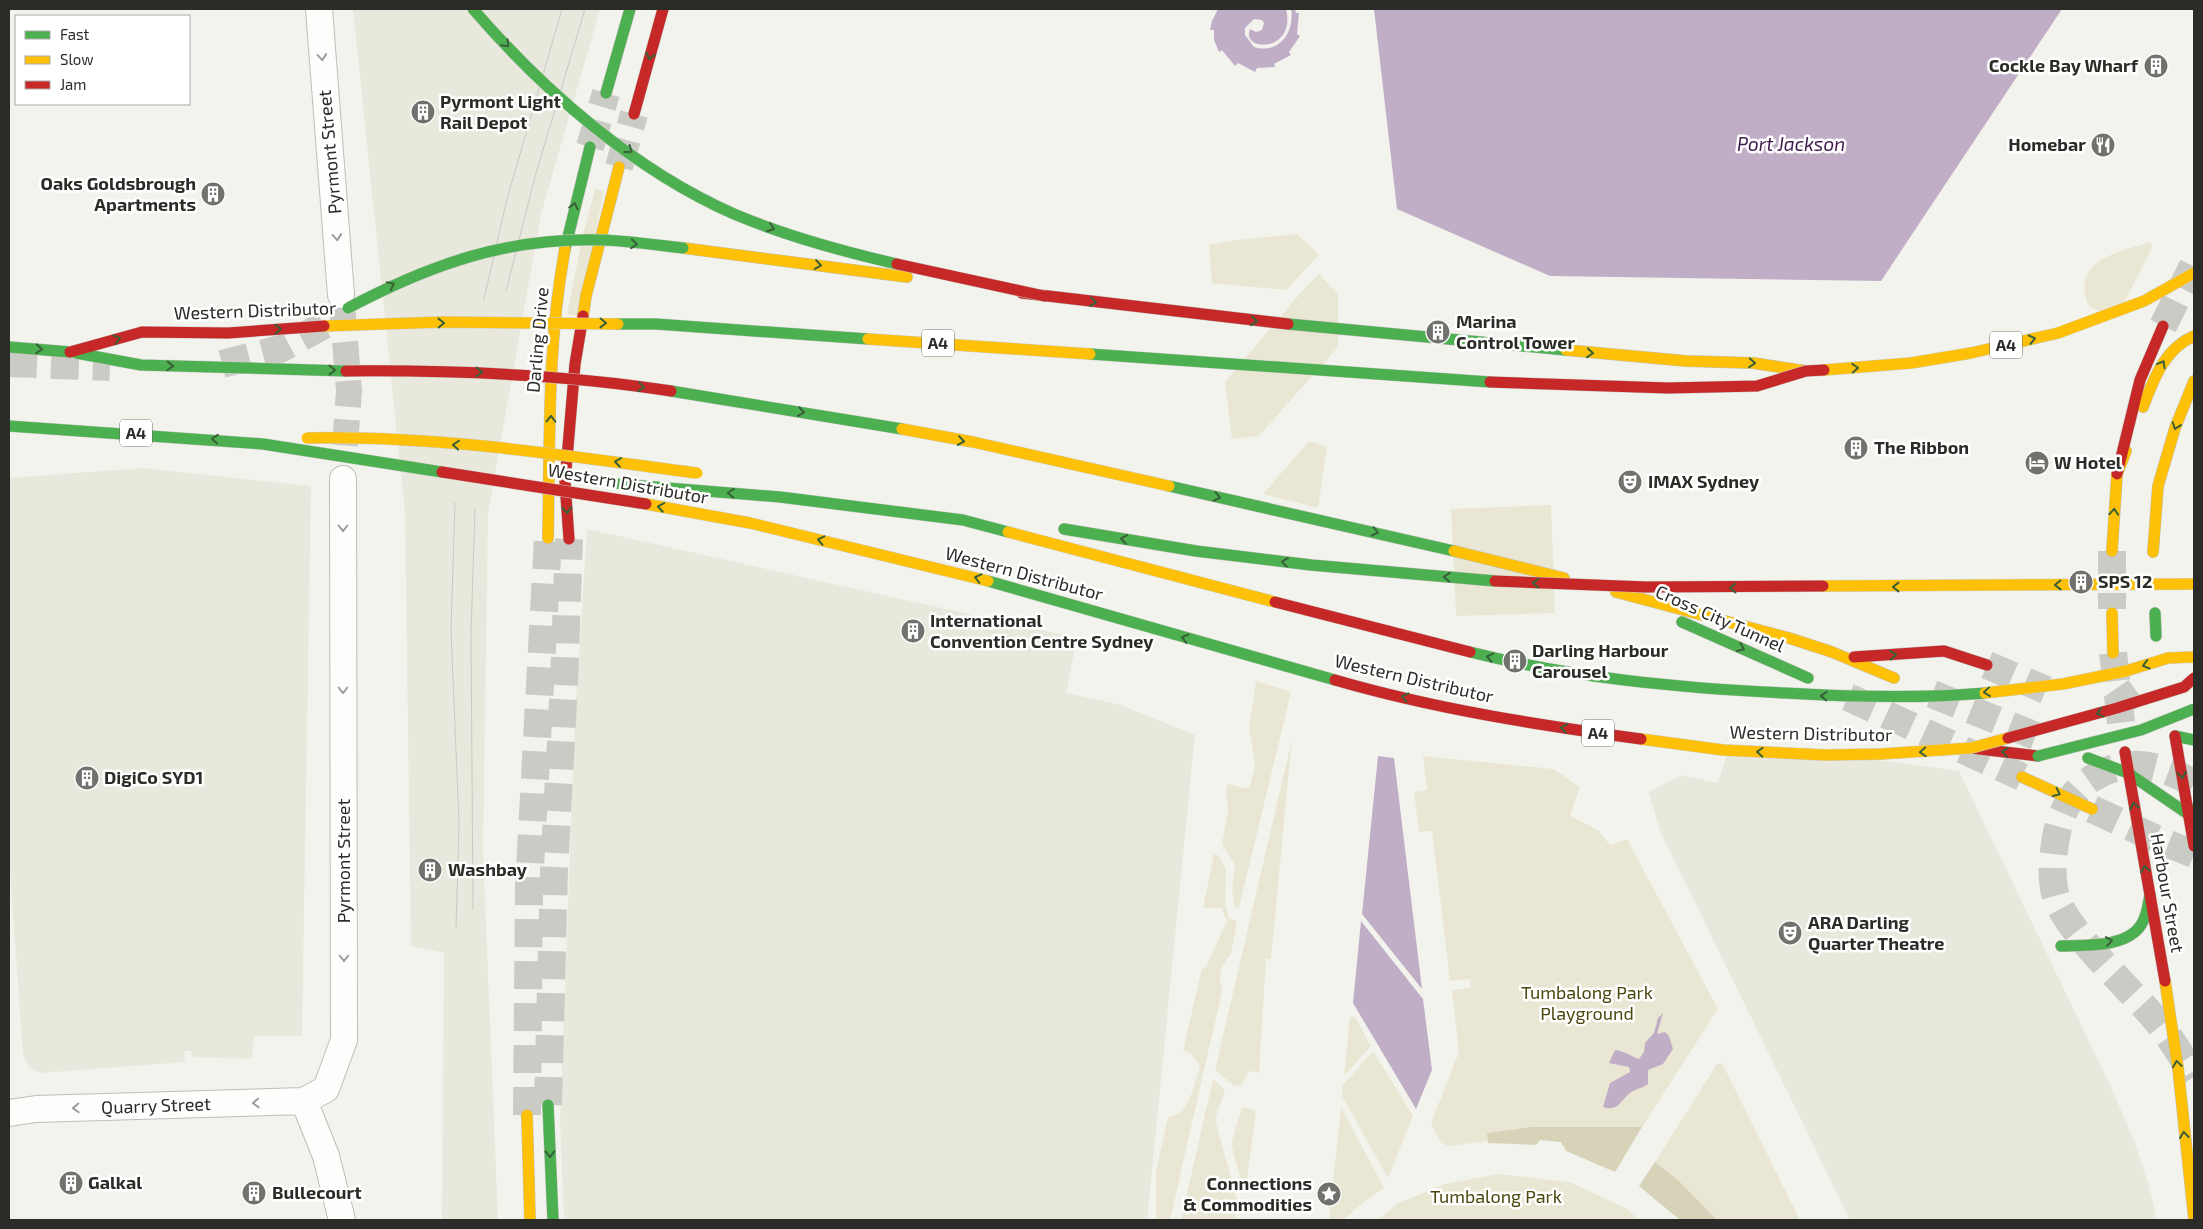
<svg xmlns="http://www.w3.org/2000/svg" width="2203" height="1229" viewBox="0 0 2203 1229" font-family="'Exo 2',sans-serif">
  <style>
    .built { fill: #e8e8dc }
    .green { fill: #e9e7d4 }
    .forest { fill: #d6d3b8 }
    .water { fill: #c0adc6 }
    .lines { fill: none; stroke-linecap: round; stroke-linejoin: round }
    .street-tunnel { stroke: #cbcbc6; stroke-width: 26; stroke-dasharray: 26 13; stroke-linecap: butt }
    .secondary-tunnel { stroke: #cbcbc6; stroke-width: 28; stroke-dasharray: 28 14; stroke-linecap: butt }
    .highway-tunnel { stroke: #cbcbc6; stroke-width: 28; stroke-dasharray: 28 14; stroke-linecap: butt }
    .street-casing { stroke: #bebdb9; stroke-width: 28 }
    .fast-casing { stroke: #bebdb9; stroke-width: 12 }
    .slow-casing { stroke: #bebdb9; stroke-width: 12 }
    .jam-casing { stroke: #bebdb9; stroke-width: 12 }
    .street { stroke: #fdfdfc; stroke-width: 26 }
    .fast { stroke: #4caf50; stroke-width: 11 }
    .slow { stroke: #ffc107; stroke-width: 11 }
    .jam { stroke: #c62828; stroke-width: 11 }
    .tram { stroke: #c8c8c6; stroke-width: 1 }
    .fast-bridge-casing { stroke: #ccccc9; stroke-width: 12; stroke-linecap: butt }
    .slow-bridge-casing { stroke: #ccccc9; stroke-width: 12; stroke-linecap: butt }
    .jam-bridge-casing { stroke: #ccccc9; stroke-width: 12; stroke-linecap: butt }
    .fast-bridge { stroke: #4caf50; stroke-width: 11 }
    .slow-bridge { stroke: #ffc107; stroke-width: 11 }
    .jam-bridge { stroke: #c62828; stroke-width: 11 }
    .oneway { stroke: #386037 }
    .oneway2 { stroke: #9e9e9c }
    .labels { text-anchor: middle; stroke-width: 5; stroke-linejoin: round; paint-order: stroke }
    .shield { fill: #fff; stroke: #6b6b68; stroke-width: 1 }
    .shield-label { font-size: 16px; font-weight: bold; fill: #2b2b27 }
    .poi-label { font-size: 18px; font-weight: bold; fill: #2b2b27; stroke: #fff; text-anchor: start }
    .street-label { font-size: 18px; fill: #2b2b27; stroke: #fff }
    .park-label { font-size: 18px; fill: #4c460e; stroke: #fff }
    .water-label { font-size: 19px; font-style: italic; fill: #3f1c4c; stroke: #fff }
  </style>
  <rect width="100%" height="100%" fill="#f3f3ee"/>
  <path class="built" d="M353 9H600L541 214 488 513 483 850 498 1220H442L444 953 411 946 405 512Z
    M143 468 311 486 302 1036H254L252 1059 192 1057 191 1051H184L185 1062 40 1073 29 1067 23 1055 9 858V478Z
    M587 529 1077 638 1066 693 1121 705 1195 735 1147 1220H564L560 1121 575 717Z
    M1730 745 1813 751 1959 771 2111 1087 2135 1143 2149 1186 2157 1220H1850L1660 831 1649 792 1681 775 1718 783Z"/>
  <path class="green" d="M595 189 604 191 578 316 567 314 583 235Z
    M1297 234 1319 255 1286 290 1212 283 1209 245 1229 241Z
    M2151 242 2152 248 2116 318 2090 307C2085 300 2084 292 2085 284 2086 256 2130 249 2151 242Z
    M1319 274 1338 294V347L1259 436 1232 439 1225 382 1303 290Z
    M1309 441 1327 447 1318 508 1263 494Z
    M1551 505 1555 613 1456 616 1451 509Z
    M1256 681 1291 692 1239 908 1235 907 1232 891 1235 864 1222 844 1228 811 1226 791 1228 784 1244 788 1250 787 1255 764 1249 728Z
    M1292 739 1271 959H1266L1259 1073 1250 1071 1241 1085 1234 1086 1215 1070Z
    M1423 756 1554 769 1580 787 1570 816 1598 830 1610 845 1627 839 1718 1009 1642 1127H1531L1487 1133 1488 1141 1449 1146 1441 1143 1431 1123 1459 1052 1452 990 1471 988 1470 979 1450 981 1432 831 1419 832 1414 792 1427 790Z
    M1214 854 1218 855 1226 869 1225 903 1229 918 1237 921 1231 954 1222 966 1220 979 1222 991 1170 1220H1156V1171L1168 1117C1190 1115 1194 1084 1200 1066L1190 1053 1183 1051 1202 968 1206 967 1227 921 1221 908H1203Z
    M1350 1017H1355L1371 1046 1344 1076Z
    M1373 1051 1413 1116 1388 1178 1342 1096 1343 1085Z
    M1722 1063 1800 1220H1717L1679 1181 1655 1162 1717 1064Z
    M1213 1079 1225 1090 1215 1119 1237 1200 1235 1220H1181Z
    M1242 1107 1256 1111 1245 1194 1231 1144Z
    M1341 1107 1384 1188 1365 1201 1343 1220H1329Z
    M1498 1174 1570 1182 1627 1209 1639 1220H1378L1397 1204 1444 1184Z"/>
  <path class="forest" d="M1531 1127H1642L1615 1172 1566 1151 1561 1142 1540 1140 1536 1145 1488 1143 1487 1133Z
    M1655 1162 1679 1181 1717 1220H1680L1639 1186Z"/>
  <path class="water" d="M1218 9H1286C1297 53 1240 52 1250 29L1256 32 1262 30 1264 23 1262 20 1254 19 1245 28V35L1254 47C1279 55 1295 32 1291 9H1295L1296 13H1299L1297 34 1300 36 1289 52 1291 55 1274 64 1275 67 1257 68 1255 72 1238 63 1235 66 1222 50 1219 52 1214 40V30H1210L1212 21Z
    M1374 9H2062L1881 281 1550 276 1397 209Z
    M1378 756 1394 758 1422 989 1362 914Z
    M1361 921 1423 999 1432 1070 1416 1109 1353 1003Z
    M1663 1013 1657 1034 1665 1032 1669 1036 1673 1049 1663 1064 1648 1070V1084C1643 1088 1635 1089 1630 1093 1620 1101 1618 1112 1603 1107L1610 1083 1630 1072 1629 1067 1609 1063 1615 1050C1625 1051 1630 1056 1639 1059L1644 1052 1645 1043 1654 1033 1658 1018Z"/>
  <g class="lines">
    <path class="street-tunnel" d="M342 303 349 391 344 458"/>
    <path class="secondary-tunnel" d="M590 147 606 93
      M619 167 634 114
      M2112 551V609
      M2113 653 2122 731
      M548 1105 554 870 564 683 569 539
      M527 1115 529 887 548 538"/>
    <path class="highway-tunnel" d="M2163 326 2193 266
      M9 363 110 367
      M222 364 280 349 324 325
      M1987 665 2046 690
      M2117 688 2136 715 2143 720
      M1932 694 2041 738
      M1848 697 2022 777
      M2194 783C2158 765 2129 755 2091 779 2072 791 2062 811 2057 832 2053 852 2050 877 2056 897 2068 933 2130 989 2156 1020 2171 1038 2182 1057 2194 1077
      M2092 809 2163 842 2194 854"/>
    <defs>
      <path id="street" d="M319 9 341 295
        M304 1101 326 1156 342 1220
        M9 1113 36 1109 304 1101 326 1089 344 1040 343 479"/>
      <path id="fast" d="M606 93 630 9
        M565 249 590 147
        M1288 324 1566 350
        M9 347 70 352
        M1169 486 1454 551
        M1064 529 1196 551 1311 565 1495 581
        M2155 613 2156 636
        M1682 622 1808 678
        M2175 736 2194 740
        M2088 758 2128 773 2188 814 2194 809
        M2061 946C2085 945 2126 948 2141 925 2147 916 2148 905 2150 895
        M548 1105 553 1220"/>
      <path id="slow" d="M683 248 907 277
        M583 316 586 296 619 167
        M1566 350 1686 361 1753 363 1806 371
        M2143 407C2154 379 2164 349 2194 336
        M548 538C550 442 547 345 565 249
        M1454 551 1564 578
        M2112 551 2117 474 2126 451
        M2153 552 2158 486 2175 428 2194 381
        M1616 592 1789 638 1832 652 1894 678
        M2112 613 2113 653
        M2022 777 2092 809
        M2165 981 2178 1068 2194 1219
        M527 1115 530 1220"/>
      <path id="jam" d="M634 114 663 9
        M1022 293 1288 324
        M2117 474 2140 380 2163 326
        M569 539 565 482 575 364 583 316
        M1854 657 1944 651 1987 665
        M2175 736 2194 846
        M1971 748 2038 756
        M2125 752 2165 981"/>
    </defs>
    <use href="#street" class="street-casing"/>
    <use href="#fast" class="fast-casing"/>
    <use href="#slow" class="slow-casing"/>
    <use href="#jam" class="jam-casing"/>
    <use href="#street" class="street"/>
    <use href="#fast" class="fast"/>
    <use href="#slow" class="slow"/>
    <use href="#jam" class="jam"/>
    <path class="tram" d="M506 291 536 173 585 9
      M484 299 507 199 562 9
      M455 503 451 630 459 824 456 928
      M473 909 471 632 475 509"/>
    <defs>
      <path id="fast-bridge" d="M473 9C544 91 634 170 734 214 786 236 841 251 897 264
        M348 308C431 264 508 237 603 240 630 241 656 245 683 248
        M618 324H656L868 339
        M76 353 141 365 346 371
        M1090 354 1490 382
        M671 391 902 429
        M9 426 263 444 442 472
        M619 484 780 497 963 520 1008 532
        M988 581 1335 680
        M1470 652C1574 678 1679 688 1785 693 1852 697 1918 699 1985 693
        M2038 756 2141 730 2194 709"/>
      <path id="slow-bridge" d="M324 326 443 322 618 324
        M868 339 1090 354
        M1824 370 1911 363 1971 353 2058 333 2144 301 2194 273
        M902 429 973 442 1169 486
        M307 438C437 435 568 456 697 473
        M646 504 750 523 988 581
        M1008 532 1275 602
        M1823 586 2194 584
        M1985 693 2063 684 2126 671 2168 658 2194 657
        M1641 739 1723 750 1826 755 1881 754 1971 748 2008 738"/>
      <path id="jam-bridge" d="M897 264 1044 296
        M70 352 142 332 228 333 324 326
        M346 371C455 370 563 374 671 391
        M1490 382 1668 388 1757 386 1806 371 1824 370
        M442 472 646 504
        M1495 581 1646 587 1823 586
        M1275 602 1470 652
        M1335 680C1435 709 1538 725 1641 739
        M2008 738 2117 708 2184 687 2194 678"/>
    </defs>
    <use href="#fast-bridge" class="fast-bridge-casing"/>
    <use href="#slow-bridge" class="slow-bridge-casing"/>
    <use href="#jam-bridge" class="jam-bridge-casing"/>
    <use href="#fast-bridge" class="fast-bridge"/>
    <use href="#slow-bridge" class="slow-bridge"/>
    <use href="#jam-bridge" class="jam-bridge"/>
  </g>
  <defs><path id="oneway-chevron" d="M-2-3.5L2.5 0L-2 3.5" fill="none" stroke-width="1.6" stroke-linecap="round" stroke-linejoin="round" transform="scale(1.25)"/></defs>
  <g class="oneway">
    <use href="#oneway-chevron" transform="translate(506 44) rotate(46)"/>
    <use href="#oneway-chevron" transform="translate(650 56) rotate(105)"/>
    <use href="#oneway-chevron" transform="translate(629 150) rotate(36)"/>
    <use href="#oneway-chevron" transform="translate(574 206) rotate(-77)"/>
    <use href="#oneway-chevron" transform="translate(771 228) rotate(20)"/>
    <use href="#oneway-chevron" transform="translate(634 244) rotate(5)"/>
    <use href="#oneway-chevron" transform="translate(818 265) rotate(8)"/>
    <use href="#oneway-chevron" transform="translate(391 285) rotate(-26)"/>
    <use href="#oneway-chevron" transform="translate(1093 302) rotate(7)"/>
    <use href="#oneway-chevron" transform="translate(1254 321) rotate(6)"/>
    <use href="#oneway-chevron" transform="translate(441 323) rotate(-1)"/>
    <use href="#oneway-chevron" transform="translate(603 323) rotate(1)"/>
    <use href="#oneway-chevron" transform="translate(278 329) rotate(-4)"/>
    <use href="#oneway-chevron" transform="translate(117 339) rotate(-15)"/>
    <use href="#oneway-chevron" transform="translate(2032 339) rotate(-13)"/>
    <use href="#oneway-chevron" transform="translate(39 349) rotate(4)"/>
    <use href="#oneway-chevron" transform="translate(1590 353) rotate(5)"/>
    <use href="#oneway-chevron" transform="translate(1752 363) rotate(5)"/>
    <use href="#oneway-chevron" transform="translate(2162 364) rotate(-61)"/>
    <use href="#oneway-chevron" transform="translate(170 366) rotate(2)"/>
    <use href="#oneway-chevron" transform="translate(1855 368) rotate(-4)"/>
    <use href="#oneway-chevron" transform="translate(332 370) rotate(-1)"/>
    <use href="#oneway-chevron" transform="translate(479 372) rotate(2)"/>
    <use href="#oneway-chevron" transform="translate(641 387) rotate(7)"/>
    <use href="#oneway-chevron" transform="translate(801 412) rotate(9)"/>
    <use href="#oneway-chevron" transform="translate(551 419) rotate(-89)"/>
    <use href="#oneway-chevron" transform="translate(2176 426) rotate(109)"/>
    <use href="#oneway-chevron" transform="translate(215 439) rotate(-175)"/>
    <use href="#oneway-chevron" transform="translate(961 441) rotate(8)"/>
    <use href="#oneway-chevron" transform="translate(456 445) rotate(-175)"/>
    <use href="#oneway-chevron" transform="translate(618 462) rotate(-172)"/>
    <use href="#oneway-chevron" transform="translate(731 493) rotate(-175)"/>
    <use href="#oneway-chevron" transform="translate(1217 497) rotate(12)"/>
    <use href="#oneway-chevron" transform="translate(661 507) rotate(-170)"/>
    <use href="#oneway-chevron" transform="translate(567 510) rotate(86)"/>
    <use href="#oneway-chevron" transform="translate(2114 512) rotate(-86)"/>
    <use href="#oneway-chevron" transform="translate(1375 532) rotate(13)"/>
    <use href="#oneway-chevron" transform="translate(1124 539) rotate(-171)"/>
    <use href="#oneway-chevron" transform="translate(821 540) rotate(-167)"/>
    <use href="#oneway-chevron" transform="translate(1285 562) rotate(-173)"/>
    <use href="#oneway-chevron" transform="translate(1447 577) rotate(-175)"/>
    <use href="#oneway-chevron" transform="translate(978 578) rotate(-166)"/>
    <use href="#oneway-chevron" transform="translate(1536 583) rotate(-178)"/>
    <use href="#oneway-chevron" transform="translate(2058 585) rotate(179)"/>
    <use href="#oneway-chevron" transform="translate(1896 587) rotate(180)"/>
    <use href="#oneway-chevron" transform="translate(1733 588) rotate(-180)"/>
    <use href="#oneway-chevron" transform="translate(1185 638) rotate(-164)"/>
    <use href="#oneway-chevron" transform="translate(1741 648) rotate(24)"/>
    <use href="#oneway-chevron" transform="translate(1893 655) rotate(-5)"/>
    <use href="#oneway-chevron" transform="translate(1490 657) rotate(-167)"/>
    <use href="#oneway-chevron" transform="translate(2146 665) rotate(164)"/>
    <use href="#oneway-chevron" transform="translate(1987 692) rotate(174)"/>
    <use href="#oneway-chevron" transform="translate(1824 696) rotate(-178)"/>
    <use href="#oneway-chevron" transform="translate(1405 697) rotate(-167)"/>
    <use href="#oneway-chevron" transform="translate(2100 713) rotate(165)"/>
    <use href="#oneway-chevron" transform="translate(1564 728) rotate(-171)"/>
    <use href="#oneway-chevron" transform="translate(1760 752) rotate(-177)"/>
    <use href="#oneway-chevron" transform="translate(1923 752) rotate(177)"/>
    <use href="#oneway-chevron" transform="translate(2005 752) rotate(-173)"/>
    <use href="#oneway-chevron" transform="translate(2182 775) rotate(80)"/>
    <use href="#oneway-chevron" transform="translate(2057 793) rotate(25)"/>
    <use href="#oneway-chevron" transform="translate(2134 806) rotate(-101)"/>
    <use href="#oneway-chevron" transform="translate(2145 869) rotate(-100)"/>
    <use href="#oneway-chevron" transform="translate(2109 941) rotate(-8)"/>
    <use href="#oneway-chevron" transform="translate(2177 1064) rotate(-98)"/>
    <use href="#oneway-chevron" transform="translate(2184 1135) rotate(-97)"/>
    <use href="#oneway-chevron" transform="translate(550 1154) rotate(88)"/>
  </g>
  <g class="oneway2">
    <use href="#oneway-chevron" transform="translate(322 57) rotate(85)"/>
    <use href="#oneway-chevron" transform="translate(337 237) rotate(85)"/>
    <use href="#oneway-chevron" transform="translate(343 528) rotate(90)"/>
    <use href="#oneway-chevron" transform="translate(343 690) rotate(90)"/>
    <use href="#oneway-chevron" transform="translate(344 958) rotate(90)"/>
    <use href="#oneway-chevron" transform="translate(256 1103) rotate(178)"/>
    <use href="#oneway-chevron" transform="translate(76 1108) rotate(178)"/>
  </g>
  <defs>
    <symbol id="building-disc" viewBox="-11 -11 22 22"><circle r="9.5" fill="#71716d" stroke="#fff"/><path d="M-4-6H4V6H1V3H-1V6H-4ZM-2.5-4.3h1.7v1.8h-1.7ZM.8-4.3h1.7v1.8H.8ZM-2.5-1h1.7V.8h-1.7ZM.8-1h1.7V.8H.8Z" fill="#fff"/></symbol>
    <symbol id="restaurant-disc" viewBox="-11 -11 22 22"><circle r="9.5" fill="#71716d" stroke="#fff"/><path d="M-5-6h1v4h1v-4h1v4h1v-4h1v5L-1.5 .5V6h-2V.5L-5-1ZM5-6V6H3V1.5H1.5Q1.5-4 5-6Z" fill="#fff"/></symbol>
    <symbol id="hotel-disc" viewBox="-11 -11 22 22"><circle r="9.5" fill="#71716d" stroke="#fff"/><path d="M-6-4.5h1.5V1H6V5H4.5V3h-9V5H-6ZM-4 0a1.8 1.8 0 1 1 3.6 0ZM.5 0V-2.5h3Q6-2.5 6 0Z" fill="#fff"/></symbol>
    <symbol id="theatre-disc" viewBox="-11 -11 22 22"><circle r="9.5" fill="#71716d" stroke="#fff"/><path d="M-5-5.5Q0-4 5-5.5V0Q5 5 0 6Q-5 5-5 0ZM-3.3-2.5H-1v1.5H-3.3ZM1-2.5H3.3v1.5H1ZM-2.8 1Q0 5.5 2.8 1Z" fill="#fff"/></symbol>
    <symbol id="sight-disc" viewBox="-11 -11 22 22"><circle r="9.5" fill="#71716d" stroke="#fff"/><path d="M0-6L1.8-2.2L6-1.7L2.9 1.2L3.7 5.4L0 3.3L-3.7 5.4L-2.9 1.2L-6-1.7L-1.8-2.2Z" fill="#fff"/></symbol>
  </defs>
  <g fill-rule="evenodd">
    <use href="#building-disc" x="2142" y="52" width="28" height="28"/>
    <use href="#building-disc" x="409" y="98" width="28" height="28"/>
    <use href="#restaurant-disc" x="2089" y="131" width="28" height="28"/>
    <use href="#building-disc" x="199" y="180" width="28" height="28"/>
    <use href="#building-disc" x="1424" y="318" width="28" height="28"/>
    <use href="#building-disc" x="1842" y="434" width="28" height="28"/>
    <use href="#hotel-disc" x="2023" y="449" width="28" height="28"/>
    <use href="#theatre-disc" x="1616" y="468" width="28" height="28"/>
    <use href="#building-disc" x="2067" y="568" width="28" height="28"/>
    <use href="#building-disc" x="899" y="617" width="28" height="28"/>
    <use href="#building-disc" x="1501" y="647" width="28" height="28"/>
    <use href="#building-disc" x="73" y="764" width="28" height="28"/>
    <use href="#building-disc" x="416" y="856" width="28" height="28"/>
    <use href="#theatre-disc" x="1776" y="919" width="28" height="28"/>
    <use href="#building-disc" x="57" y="1169" width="28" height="28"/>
    <use href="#building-disc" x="240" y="1179" width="28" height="28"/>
    <use href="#sight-disc" x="1315" y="1180" width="28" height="28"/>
  </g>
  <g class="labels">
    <g class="shield">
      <rect x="922" y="329.5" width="32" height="27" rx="4"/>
      <rect x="1990" y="331.5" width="32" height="27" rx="4"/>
      <rect x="120" y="419.5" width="32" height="27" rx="4"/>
      <rect x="1582" y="719.5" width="32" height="27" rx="4"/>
    </g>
    <g class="shield-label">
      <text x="938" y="349">A4</text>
      <text x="2006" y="351">A4</text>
      <text x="136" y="439">A4</text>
      <text x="1598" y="739">A4</text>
    </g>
    <g class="poi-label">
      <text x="2138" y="72" text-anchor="end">Cockle Bay Wharf</text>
      <text x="440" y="108">Pyrmont Light<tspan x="440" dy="21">Rail Depot</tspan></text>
      <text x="2086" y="151" text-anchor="end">Homebar</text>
      <text x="196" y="190" text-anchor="end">Oaks Goldsbrough<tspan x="196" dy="21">Apartments</tspan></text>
      <text x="1456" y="328">Marina<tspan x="1456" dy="21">Control Tower</tspan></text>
      <text x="1874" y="454">The Ribbon</text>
      <text x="2054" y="469">W Hotel</text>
      <text x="1648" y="488">IMAX Sydney</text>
      <text x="2098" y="588">SPS 12</text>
      <text x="930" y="627">International<tspan x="930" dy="21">Convention Centre Sydney</tspan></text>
      <text x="1532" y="657">Darling Harbour<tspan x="1532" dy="21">Carousel</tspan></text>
      <text x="104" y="784">DigiCo SYD1</text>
      <text x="448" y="876">Washbay</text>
      <text x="1808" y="929">ARA Darling<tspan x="1808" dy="21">Quarter Theatre</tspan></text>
      <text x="88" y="1189">Galkal</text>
      <text x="1312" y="1190" text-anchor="end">Connections<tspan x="1312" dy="21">&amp; Commodities</tspan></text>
      <text x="272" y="1199">Bullecourt</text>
    </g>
    <g class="street-label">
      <text transform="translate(330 152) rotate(-95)" y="6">Pyrmont Street</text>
      <text transform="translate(255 311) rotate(-2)" y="6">Western Distributor</text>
      <text transform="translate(538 340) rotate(-85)" y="6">Darling Drive</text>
      <text transform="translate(628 484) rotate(10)" y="6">Western Distributor</text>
      <text transform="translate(1024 574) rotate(15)" y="6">Western Distributor</text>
      <text transform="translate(1720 619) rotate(24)" y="6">Cross City Tunnel</text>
      <text transform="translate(1414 679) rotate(13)" y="6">Western Distributor</text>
      <text transform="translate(1811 734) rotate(1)" y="6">Western Distributor</text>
      <text transform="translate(344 861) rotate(-90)" y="6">Pyrmont Street</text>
      <text transform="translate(2167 893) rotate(80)" y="6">Harbour Street</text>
      <text transform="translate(156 1106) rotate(-2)" y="6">Quarry Street</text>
    </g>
    <g class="park-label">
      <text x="1587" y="999">Tumbalong Park<tspan x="1587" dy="21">Playground</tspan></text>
      <text x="1496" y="1203">Tumbalong Park</text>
    </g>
    <g class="water-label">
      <text x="1791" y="151">Port Jackson</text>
    </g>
  </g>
  <rect width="2203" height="1229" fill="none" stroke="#2b2b27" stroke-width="20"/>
  <rect x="15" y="15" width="175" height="90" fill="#ffffff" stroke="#aaaaa9"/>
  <rect x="25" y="31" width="25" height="8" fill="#4caf50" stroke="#aaaaa9"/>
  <text x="60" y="40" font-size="15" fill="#2b2b27">Fast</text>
  <rect x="25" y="56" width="25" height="8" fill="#ffc107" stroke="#aaaaa9"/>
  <text x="60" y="65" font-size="15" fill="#2b2b27">Slow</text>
  <rect x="25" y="81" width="25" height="8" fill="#c62828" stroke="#aaaaa9"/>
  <text x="60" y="90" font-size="15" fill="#2b2b27">Jam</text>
</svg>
